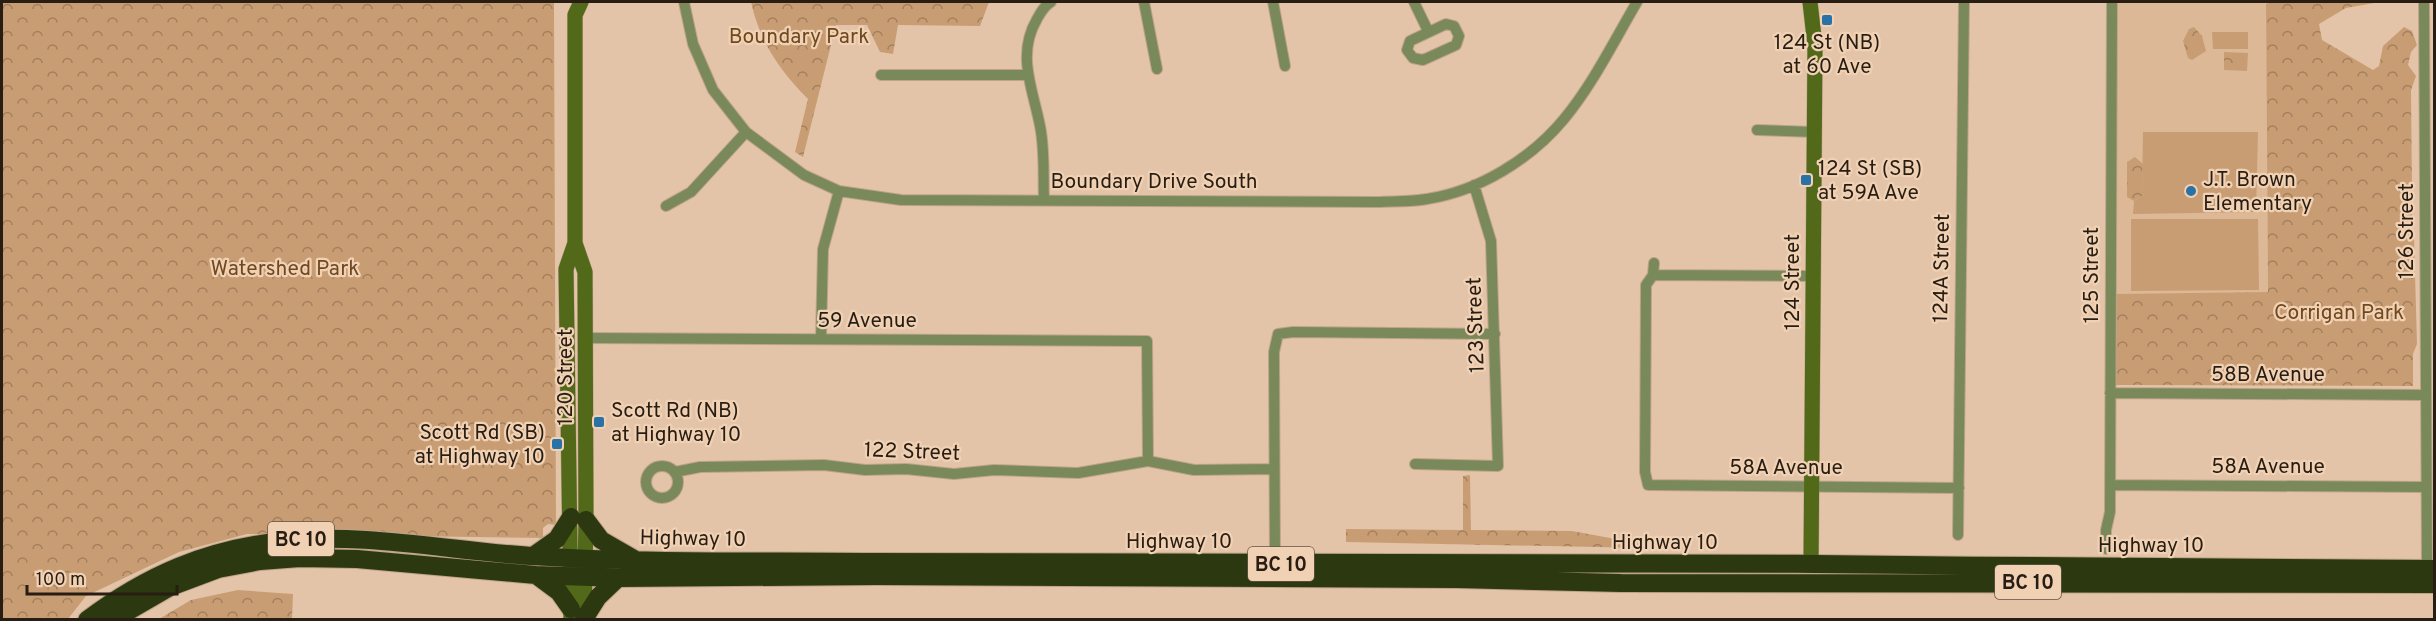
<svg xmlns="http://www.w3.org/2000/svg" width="2436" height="621" viewBox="0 0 2436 621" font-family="Overpass,sans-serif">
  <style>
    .built { fill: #dcb896 }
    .forest { fill: url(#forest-crowns) }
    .garden { fill: #c99d73 }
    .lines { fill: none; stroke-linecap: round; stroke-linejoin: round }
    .street-casing { stroke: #bea38a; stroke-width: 12 }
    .secondary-casing { stroke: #bea38a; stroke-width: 16 }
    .highway-casing { stroke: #bea38a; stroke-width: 20 }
    .street { stroke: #79895a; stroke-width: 10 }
    .secondary { stroke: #526919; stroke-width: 15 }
    .highway { stroke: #2c3810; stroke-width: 18 }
    .poi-dot { fill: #2a71a5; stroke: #f1d1b4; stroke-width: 2 }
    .labels { text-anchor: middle; stroke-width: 4.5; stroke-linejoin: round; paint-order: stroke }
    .shield { fill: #f1d1b4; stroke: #645343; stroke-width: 1.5 }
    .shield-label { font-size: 20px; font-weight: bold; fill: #281d12 }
    .park-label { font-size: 21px; fill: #6f481f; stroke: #f1d1b4 }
    .poi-label { font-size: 21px; fill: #281d12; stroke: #f1d1b4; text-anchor: start }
    .street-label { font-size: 21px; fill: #281d12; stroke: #f1d1b4 }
  </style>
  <defs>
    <pattern id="forest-crowns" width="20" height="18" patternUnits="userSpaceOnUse" patternTransform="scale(1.5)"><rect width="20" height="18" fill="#c99d73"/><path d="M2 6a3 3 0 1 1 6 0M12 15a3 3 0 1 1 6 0" fill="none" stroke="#a37f5d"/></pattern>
  </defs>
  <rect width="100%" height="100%" fill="#e3c4a8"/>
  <path class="built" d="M2115 2H2266L2268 293 2114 294Z"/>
  <path class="forest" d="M2 2H554L556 525 548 524 543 528V538L247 534 179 552 86 596 68 619H2Z
    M751 2H989L980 26 898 25 893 54 880 52 867 25H836L803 157 795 152 808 99C779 70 760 42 751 2Z
    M2269 2H2380L2346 8 2319 24 2322 40 2373 70 2379 66 2383 46 2404 27 2412 31 2417 45 2411 52 2408 65 2416 76 2411 90 2412 190 2415 194 2412 197V236L2414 238 2417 344 2413 354V386L2114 385V294L2268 292 2266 4Z
    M2194 27 2202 36 2206 51 2192 60 2188 58 2183 41 2189 29Z
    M2224 52 2248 53 2247 71 2224 70Z
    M2135 157 2143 164 2142 196 2134 201 2127 197V162Z
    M1470 475 1471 530 1572 531 1643 544V548L1346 542V529L1463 530V476Z
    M238 590 293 594 292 619H159L191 600Z"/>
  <path class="garden" d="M2212 32H2248V49H2213Z
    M2143 132H2258L2256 212 2133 214 2134 201 2142 196Z
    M2131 219H2258L2259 290 2131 291Z"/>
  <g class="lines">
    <defs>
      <path id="street" d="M684 2 693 44 713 90 746 132 804 175 839 191 901 200 1377 202C1393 201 1411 202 1427 199 1479 191 1531 159 1564 119 1593 84 1614 41 1637 2
        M1144 2 1157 69
        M1273 2 1285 66
        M1414 2 1428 31
        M2424 2 2427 569
        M1446 24 1454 26 1459 36 1456 45 1423 60 1413 58 1407 50 1410 41Z
        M881 75H1026
        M1757 130 1814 132
        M1044 200C1043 176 1045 150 1040 126 1033 89 1016 55 1037 19 1041 12 1044 6 1051 2
        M666 206 691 192 746 132
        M1654 263 1653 275 1646 285 1645 472 1648 485 1959 488
        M1653 275 1813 276
        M586 338 1147 341 1148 461
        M821 339 823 249 839 191
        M2110 393 2426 395
        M1415 464 1498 466 1491 241 1474 185
        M646 482a16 16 0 1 1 32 0a16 16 0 1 1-32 0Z
        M675 472 700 467 824 465 865 470 906 469 954 474 994 470 1078 473 1148 461 1194 470 1274 469
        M2110 485 2425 487
        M1958 535 1964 2
        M2106 549V530L2110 512 2112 2
        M1275 564 1274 352 1278 334 1293 332 1495 334"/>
      <path id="secondary" d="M1810 2 1815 46 1811 564
        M575 243 585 272 586 520 584 620
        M571 620 566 269 575 243V15L581 2"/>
      <path id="highway" d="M586 520 601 540 634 559
        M533 556 557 539 571 517
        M536 575 559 592 571 609
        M584 619 598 597 618 578
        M87 620C147 575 207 549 283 541 361 532 452 551 531 556 642 563 754 561 864 562 1182 564 1499 562 1816 564 2022 566 2228 569 2434 569
        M113 620 170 587 218 569 260 561 300 558 357 559 536 575 618 578 876 576 1456 579 1621 583 2434 584"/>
    </defs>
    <use href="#street" class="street-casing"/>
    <use href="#secondary" class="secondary-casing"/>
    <use href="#highway" class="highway-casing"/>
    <use href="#street" class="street"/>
    <use href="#secondary" class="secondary"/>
    <use href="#highway" class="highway"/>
  </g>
  <g class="poi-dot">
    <rect x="1821" y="14" width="12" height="12" rx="3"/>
    <rect x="1800" y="174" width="12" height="12" rx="3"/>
    <circle cx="2191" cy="191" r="6"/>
    <rect x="593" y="416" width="12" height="12" rx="3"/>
    <rect x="551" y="438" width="12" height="12" rx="3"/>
  </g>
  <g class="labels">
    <g class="shield">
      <rect x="268" y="522" width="66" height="34" rx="4.5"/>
      <rect x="1248" y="547" width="66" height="34" rx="4.5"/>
      <rect x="1995" y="565" width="66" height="34" rx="4.5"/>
    </g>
    <g class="shield-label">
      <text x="301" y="546">BC 10</text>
      <text x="1281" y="571">BC 10</text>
      <text x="2028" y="589">BC 10</text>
    </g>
    <g class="park-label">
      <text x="799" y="43">Boundary Park</text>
      <text x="285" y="275">Watershed Park</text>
      <text x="2339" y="319">Corrigan Park</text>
    </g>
    <g class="poi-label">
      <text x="1827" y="49" text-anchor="middle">124 St (NB)<tspan x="1827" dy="24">at 60 Ave</tspan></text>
      <text x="1818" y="175">124 St (SB)<tspan x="1818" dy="24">at 59A Ave</tspan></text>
      <text x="2203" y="186">J.T. Brown<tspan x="2203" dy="24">Elementary</tspan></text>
      <text x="611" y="417">Scott Rd (NB)<tspan x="611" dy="24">at Highway 10</tspan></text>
      <text x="545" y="439" text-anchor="end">Scott Rd (SB)<tspan x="545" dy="24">at Highway 10</tspan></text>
    </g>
    <g class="street-label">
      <text x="1154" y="188">Boundary Drive South</text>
      <text transform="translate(2406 231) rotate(-90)" y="7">126 Street</text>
      <text transform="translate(1941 268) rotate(-89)" y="7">124A Street</text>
      <text transform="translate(2091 275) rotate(-90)" y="7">125 Street</text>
      <text transform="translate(1792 282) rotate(-90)" y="7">124 Street</text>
      <text x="867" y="327">59 Avenue</text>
      <text transform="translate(1475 325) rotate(-92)" y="7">123 Street</text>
      <text x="2268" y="381">58B Avenue</text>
      <text transform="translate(565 377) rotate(-90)" y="7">120 Street</text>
      <text transform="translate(912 451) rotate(2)" y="7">122 Street</text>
      <text x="2268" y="473">58A Avenue</text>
      <text x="1786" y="474">58A Avenue</text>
      <text transform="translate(693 538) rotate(1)" y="7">Highway 10</text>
      <text x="1179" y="548">Highway 10</text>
      <text x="1665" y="549">Highway 10</text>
      <text x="2151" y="552">Highway 10</text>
    </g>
  </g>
  <rect width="2436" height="621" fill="none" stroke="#281d12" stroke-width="6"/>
  <path d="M27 585v9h150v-9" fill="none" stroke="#281d12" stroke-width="3"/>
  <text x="36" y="585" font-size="18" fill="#281d12" stroke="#f1d1b4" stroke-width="4.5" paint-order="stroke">100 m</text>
</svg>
